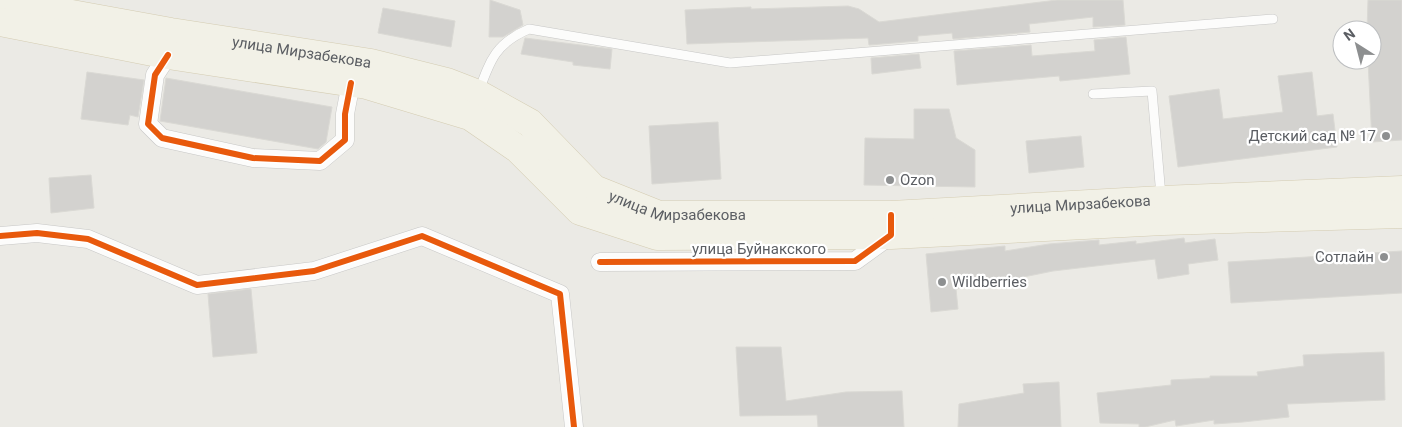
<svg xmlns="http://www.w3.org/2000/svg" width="1402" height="427" viewBox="0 0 1402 427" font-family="Roboto,sans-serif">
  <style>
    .building { fill: #d3d2cf; stroke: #dad9d4 }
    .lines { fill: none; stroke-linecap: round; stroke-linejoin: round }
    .service-casing { stroke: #c7c7c6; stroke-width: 10 }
    .minor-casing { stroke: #c7c7c6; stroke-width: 19 }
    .primary-casing { stroke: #d4ccb2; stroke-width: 29 }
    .service { stroke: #fcfcfb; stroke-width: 9 }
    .minor { stroke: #fcfcfb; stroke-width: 18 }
    .primary { stroke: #f2f1e7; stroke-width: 28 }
    .cycleway-casing { stroke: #fff; stroke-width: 9 }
    .cycleway { stroke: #e8590c; stroke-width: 6 }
    .poi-dot { fill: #8d8f90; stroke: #fff; stroke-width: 2 }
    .labels { text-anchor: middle; stroke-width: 4.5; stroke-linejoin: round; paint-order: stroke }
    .street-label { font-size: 15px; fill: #5b5e63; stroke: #fff }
    .poi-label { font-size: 15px; fill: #5b5e63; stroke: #fff; text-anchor: end }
  </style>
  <rect width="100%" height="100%" fill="#ebeae5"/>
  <path class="building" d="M490 0 520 10 523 25 503 37H489Z
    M1057 0H1123L1125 25 1093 27V17L1029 24 1030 32 953 39 952 33 918 36V41L869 45 868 38 687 44 685 10 751 7V9L848 6 859 9 879 22Z
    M1368 0H1402V140L1372 142 1368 60H1372V30H1367Z
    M383 8 455 21 451 47 378 33Z
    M1126 37 1130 74 1060 81 1059 76 957 85 954 51 1031 45 1032 56 1095 51 1094 40Z
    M525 38 612 49 610 69 573 65V62L521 54Z
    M919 54 921 68 872 74 871 58Z
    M87 72 144 80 138 117 130 115 128 125 81 119Z
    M1312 72 1317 116 1333 114 1337 147 1178 167 1169 96 1219 89 1223 119 1283 112 1278 76Z
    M166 78 332 107 326 142 318 149 160 121Z
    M914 109H949L956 138 975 150V187L864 185 865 138 914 139Z
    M718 122 721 179 652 184 649 126Z
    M1081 136 1084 167 1029 173 1026 141Z
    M91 175 94 208 51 213 49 178Z
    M1184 238 1185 243 1215 239 1218 260 1188 264 1189 274 1158 279 1155 259 1053 271 1009 280V282L956 289 958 309 931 312 926 254 1005 246V251L1049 244 1099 240V245L1136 241V244Z
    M1402 251V293L1231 303 1228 262Z
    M251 289 257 353 213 357 208 294Z
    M736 347H781L786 401 846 392 902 391 904 427H818L817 415 740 416Z
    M1384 352 1385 400 1287 404 1289 417 1243 422 1214 424V420L1176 426 1175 420 1145 427H1139V424L1100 423 1097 393 1171 385V380L1210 378V376H1258L1257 372 1304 366 1303 355Z
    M1059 382 1061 427H958L959 404 1024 393 1023 384Z"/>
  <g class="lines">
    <defs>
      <path id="service" d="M479 91C490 60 496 43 529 29L730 63 1273 19
        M1093 94 1152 91 1161 196"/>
      <path id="minor" d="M168 55 155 75 148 124 162 138 253 158 320 161 345 140V114L351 83
        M0 236 37 233 88 239 197 285 314 271 422 236 560 294 574 427
        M600 262 855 261 891 235"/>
      <g id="primary">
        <path id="s1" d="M0 1 171 32 371 63 447 82 478 94 530 123 594 189 659 215H891L1162 200 1402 190"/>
        <path d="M0 22 168 55 367 85 470 116 518 149 580 211 657 236 891 235 1163 221 1402 214"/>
      </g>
    </defs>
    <use href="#service" class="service-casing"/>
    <use href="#minor" class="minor-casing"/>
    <use href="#primary" class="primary-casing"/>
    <use href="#service" class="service"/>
    <use href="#minor" class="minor"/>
    <use href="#primary" class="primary"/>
    <defs>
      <path id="cycleway" d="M168 55 155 75 148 124 162 138 253 158 320 161 345 140V114L351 83
        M0 236 37 233 88 239 197 285 314 271 422 236 560 294 574 427
        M600 262 855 261 891 235V215"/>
    </defs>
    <use href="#cycleway" class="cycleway-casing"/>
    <use href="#cycleway" class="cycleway"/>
  </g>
  <g class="poi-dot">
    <circle cx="1386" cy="136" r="5"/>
    <circle cx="890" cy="180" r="5"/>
    <circle cx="1384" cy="257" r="5"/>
    <circle cx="942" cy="282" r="5"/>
  </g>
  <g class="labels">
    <g class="street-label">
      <text dy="5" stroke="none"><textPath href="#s1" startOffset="306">улица Мирзабекова</textPath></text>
      <text dy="5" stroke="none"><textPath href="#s1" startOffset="726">улица Мирзабекова</textPath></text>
      <text dy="5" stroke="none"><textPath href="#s1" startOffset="1131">улица Мирзабекова</textPath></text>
      <text x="759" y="254">улица Буйнакского</text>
    </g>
    <g class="poi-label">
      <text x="1376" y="141">Детский сад № 17</text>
      <text x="900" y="185" text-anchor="start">Ozon</text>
      <text x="1374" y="262">Сотлайн</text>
      <text x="952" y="287" text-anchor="start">Wildberries</text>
    </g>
  </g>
  <g transform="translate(1357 45) rotate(324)"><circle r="24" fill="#ffffff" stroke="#bdbfc1"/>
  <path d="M0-4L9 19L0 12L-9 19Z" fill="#8d8f90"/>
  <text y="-8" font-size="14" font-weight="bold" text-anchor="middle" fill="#5b5e63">N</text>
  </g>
</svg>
